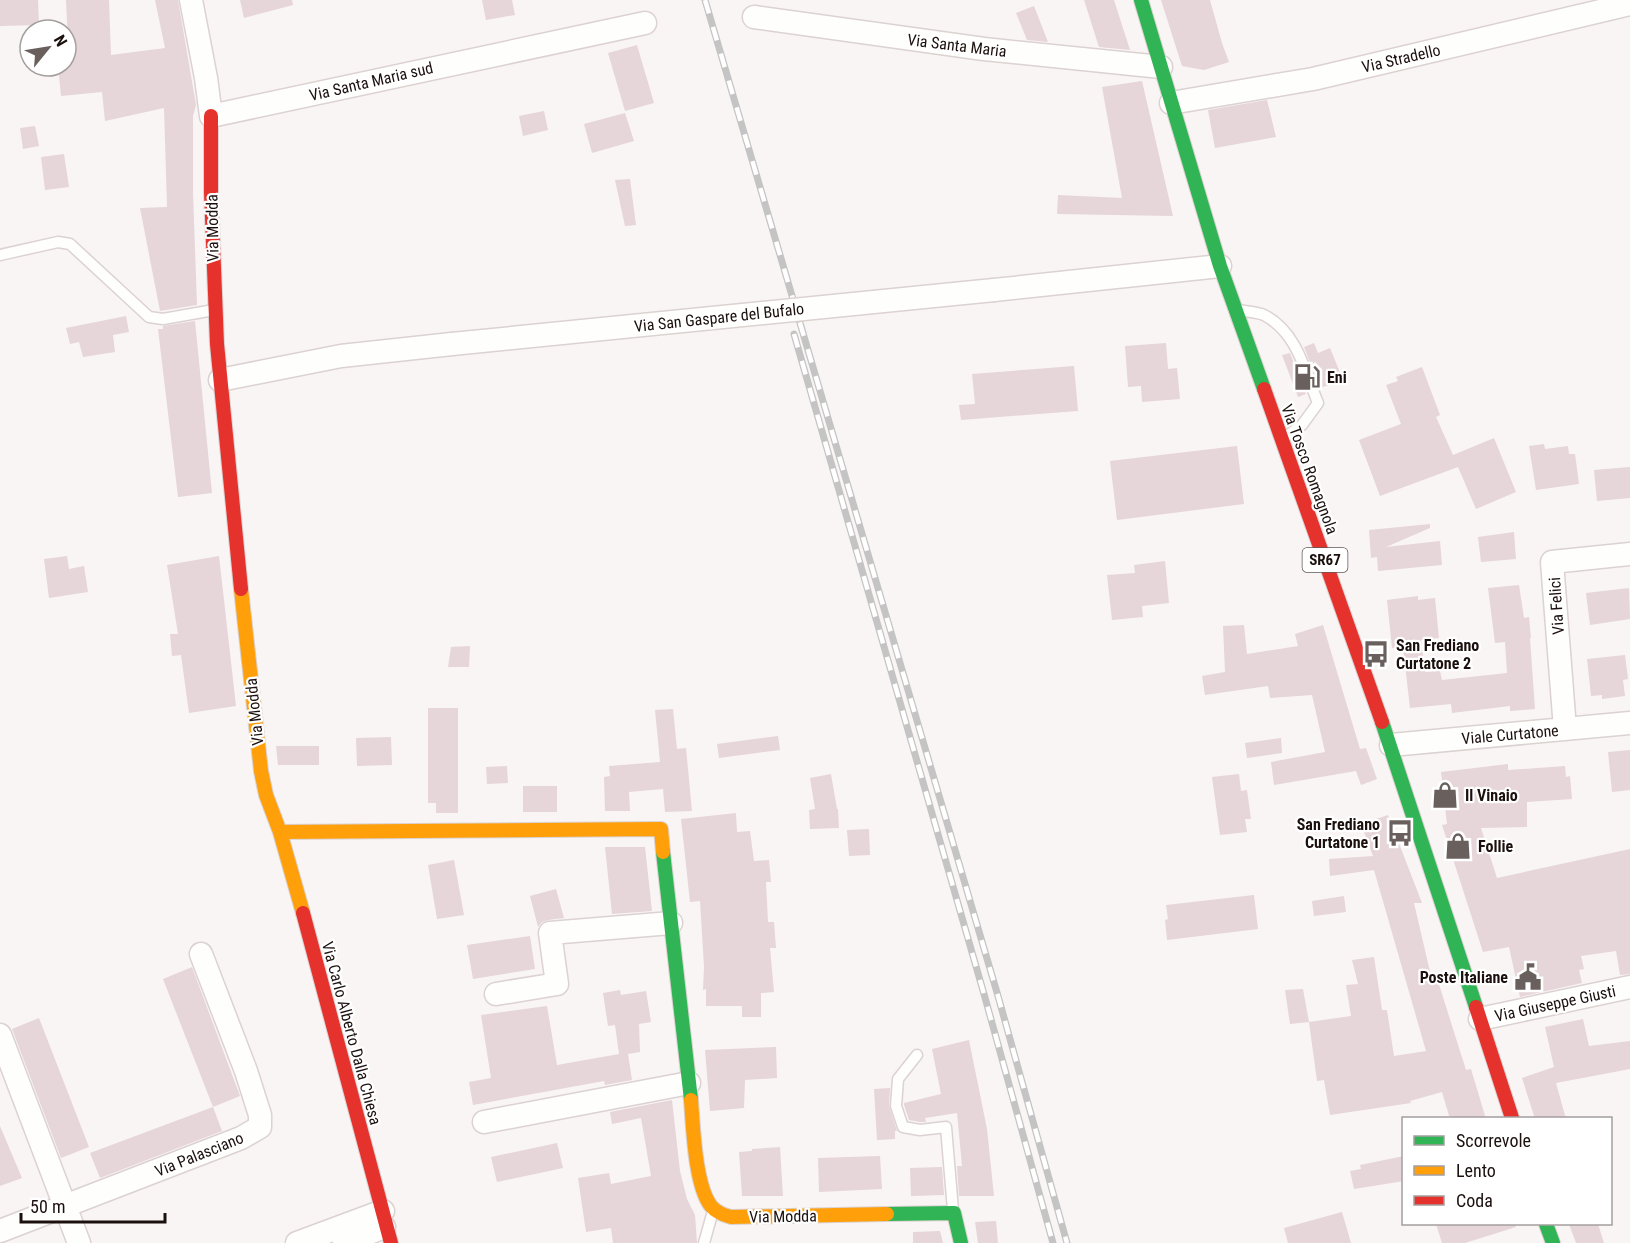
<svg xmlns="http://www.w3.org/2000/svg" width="1630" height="1243" viewBox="0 0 1630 1243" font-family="'Roboto Condensed',sans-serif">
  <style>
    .building { fill: #e6d5d9 }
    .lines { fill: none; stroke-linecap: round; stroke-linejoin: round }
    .lane-casing { stroke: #dbd2d1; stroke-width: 13 }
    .street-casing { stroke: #dbd2d1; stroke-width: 25 }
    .fast-casing { stroke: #dbd2d1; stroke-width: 16 }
    .slow-casing { stroke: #dbd2d1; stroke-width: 16 }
    .jam-casing { stroke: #dbd2d1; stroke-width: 16 }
    .lane { stroke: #fefefd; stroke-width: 10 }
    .street { stroke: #fefefd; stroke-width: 22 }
    .fast { stroke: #30b455; stroke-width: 14 }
    .slow { stroke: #ff9f0a; stroke-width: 14 }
    .jam { stroke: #e5322d; stroke-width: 14 }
    .rail-casing { stroke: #c5c4c4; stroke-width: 7 }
    .rail { stroke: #fff; stroke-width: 4.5; stroke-dasharray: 14; stroke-linecap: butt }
    .street-bridge-casing { stroke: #dbd2d1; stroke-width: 25; stroke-linecap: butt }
    .street-bridge { stroke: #fefefd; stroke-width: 22 }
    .labels { text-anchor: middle; stroke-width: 4.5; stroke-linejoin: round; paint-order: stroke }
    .shield { fill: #fff; stroke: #5f5856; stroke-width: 1.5 }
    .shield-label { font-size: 15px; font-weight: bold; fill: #1b100d }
    .street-label { font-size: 16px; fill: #1b100d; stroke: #fff }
    .poi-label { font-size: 16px; font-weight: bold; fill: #1b100d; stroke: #fff; text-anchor: start }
  </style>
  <rect width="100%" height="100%" fill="#f9f5f4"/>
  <path class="building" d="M0 0H38L39 25 0 26Z
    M66 0H109L111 55 165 48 155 0H178L196 105 193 116V192L197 305 160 311 140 208 167 207 164 108 105 121 102 92 61 96 58 66H69Z
    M240 0H292L293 5 244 18Z
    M482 0H512L515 15 486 20Z
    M1084 0H1114L1130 50 1099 47Z
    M1161 0H1210L1222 43 1229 62 1204 70 1182 66Z
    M1034 6 1048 42 1027 40 1016 13Z
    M637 45 654 103 625 111 608 53Z
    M1142 81 1173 216 1057 214 1058 195 1122 198 1102 87Z
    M1267 100 1276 137 1215 148 1208 110Z
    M544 111 548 130 523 136 519 116Z
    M625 113 634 141 592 153 584 124Z
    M35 126 39 146 23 149 20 128Z
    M64 154 69 187 45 190 41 157Z
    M630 179 636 225 625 226 615 180Z
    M126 316 129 332 113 335 115 352 83 357 79 342 70 344 66 328Z
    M195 321 212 493 178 497 158 329H163V326Z
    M1166 343 1168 369 1177 368 1180 399 1142 402 1141 386 1128 387 1125 346Z
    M1314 343 1318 353 1330 348 1343 380 1320 388 1304 347Z
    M1290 353 1306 394 1298 397 1282 355Z
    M1074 366 1078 411 961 420 959 405 975 404 972 374Z
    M1422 367 1440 415 1436 417 1453 455 1494 438 1516 492 1476 509 1458 467 1380 496 1359 440 1401 424 1386 385 1398 381 1396 377Z
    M1544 444 1545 449 1568 446 1569 454H1575L1579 484 1536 490 1529 446Z
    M1237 446 1244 504 1117 520 1110 461Z
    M1630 467V498L1597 501 1594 470Z
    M1430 524V528L1386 547 1440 541 1442 565 1378 571 1377 557 1371 558 1369 530Z
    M1514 532 1516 559 1481 562 1478 537Z
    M67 556 69 569 84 566 88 592 49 598 44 559Z
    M219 556 236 706 189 713 181 655 172 656 170 634H178L167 565Z
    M1165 561 1169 603 1142 606 1143 617 1112 620 1107 575 1135 573 1134 565Z
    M1519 585 1524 618 1529 617 1531 638H1530L1535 709 1510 711V706L1452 713 1451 704 1410 708 1403 647 1392 648 1387 600 1418 596V600L1435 598 1439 638 1421 640 1425 672 1440 671 1442 680 1507 673 1505 642 1495 643 1488 588Z
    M1629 588 1630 619 1590 625 1586 593Z
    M1244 625 1247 654 1298 646 1295 634 1323 625 1360 749 1366 748 1377 779 1361 785 1356 771 1274 785 1271 762 1325 752 1312 695 1270 698 1268 686 1205 695 1202 676 1225 672 1223 626Z
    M470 646 469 667H448L451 647Z
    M1625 655 1628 679 1623 680 1625 696 1602 699V695L1591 696 1587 659Z
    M428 708H458V813H436V803H428Z
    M673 709 677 749 686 748 692 811 665 812 663 789 629 792 630 811H605L604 777 610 776 609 766 660 762 655 710Z
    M778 736 780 750 719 758 717 744Z
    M391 737 392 765 357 766 356 738Z
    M1281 738 1282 753 1247 758 1245 743Z
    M276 746H319V765H278Z
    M1630 750V790L1612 792 1608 752Z
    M1508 764V770L1565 766 1566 777 1570 776 1572 799 1527 802V827L1481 828 1497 878 1630 849V974L1620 975 1616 951 1581 956 1584 969 1579 970 1582 983 1520 997 1509 947 1483 952 1442 825 1447 824 1441 772Z
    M507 766 508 783 487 784 486 767Z
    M831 774 837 809H838L839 828 810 829 809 810 815 809 810 778Z
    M1239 774 1241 791 1247 790 1251 819H1245L1247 832 1220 835 1212 777Z
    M523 786H557V812H523Z
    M736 813 737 832 750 831 754 861 769 860 771 882H766L768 922H774L776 948H770L774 992 761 993V1017H742V1006H706V989L703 990 704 967 700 901 690 902 681 819Z
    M1388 815 1422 903H1414L1431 976 1436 975 1466 1070 1471 1069 1486 1119H1450L1442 1092 1410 1101 1411 1103 1330 1115 1324 1080 1317 1081 1309 1022 1351 1016 1346 985 1358 984 1352 960 1374 957 1382 1010H1387L1394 1056 1426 1051 1374 870 1330 876 1329 859 1373 856 1361 824Z
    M869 829 870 855 849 856 847 830Z
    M605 847H645L652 911 612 914Z
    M454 860 464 915 437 919 428 865Z
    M556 889 564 918 548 920 542 922 538 927 530 896Z
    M1254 895 1258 929 1167 940 1165 920 1168 919 1166 905Z
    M1344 896 1346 912 1314 916 1312 901Z
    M530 936 535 969 473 979 467 945Z
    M192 967 240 1096 213 1107 163 979Z
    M1303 989 1309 1022 1290 1024 1285 990Z
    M620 990 621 995 646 991 651 1022 639 1024 640 1052 628 1054 632 1080 605 1085 604 1081 473 1105 469 1082 491 1078 481 1015 547 1006 557 1065 619 1054 615 1025 608 1026 603 993Z
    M39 1018 89 1147 61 1158 12 1029Z
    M1583 1019 1589 1046 1630 1041V1069L1556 1083 1566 1119H1535L1522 1078 1554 1067 1545 1027Z
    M969 1040 987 1129 994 1196H959L957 1166H962L957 1113 925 1118 926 1122H920L909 1120 904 1105V1103L941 1094 932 1049Z
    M776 1047 777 1078 745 1080 744 1108 710 1111 705 1050Z
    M890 1088 889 1106 897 1131H895V1139L877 1140 874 1089Z
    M672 1100 680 1171 687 1199 695 1215 697 1243H613L611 1228 586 1232 578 1178 609 1173 611 1184 651 1176 641 1118 612 1124 610 1112Z
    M213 1107 222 1131 100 1178 90 1153Z
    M0 1126 22 1178 0 1186Z
    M557 1143 563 1168 497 1182 491 1157Z
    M780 1147 783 1196H742L739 1152 752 1151V1149Z
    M880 1156 882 1189 819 1192 818 1158Z
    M1404 1156V1181L1354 1189 1350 1171 1361 1169 1360 1165Z
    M942 1167 944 1195 911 1196 910 1168Z
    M1342 1212 1351 1243H1288L1284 1228Z
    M996 1221 998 1243H978L975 1222Z
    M1436 1224H1515L1516 1227 1465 1243H1442Z
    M1569 1224H1598L1604 1243H1576Z
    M940 1231 943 1243H913V1232Z"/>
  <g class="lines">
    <defs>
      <path id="lane" d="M0 255 58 242 70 244 149 317 163 319 214 310
        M1240 310C1248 312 1257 312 1264 315 1297 332 1305 371 1318 403L1302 425 1284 438
        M917 1055 898 1079 896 1106 903 1127 920 1130 946 1127 953 1210
        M704 1243 713 1211"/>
      <path id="street" d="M191 0 206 78 211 116 645 23
        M754 17 984 49 1161 67
        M1171 103 1313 79 1630 4
        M994 290 1220 266
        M220 380 341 356 452 344
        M1565 729 1552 562 1630 554
        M1391 745 1630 723
        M496 994 557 984 550 933 671 923
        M1480 1019 1630 987
        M0 1035 79 1243
        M484 1122 689 1083
        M0 1231 241 1138 260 1127V1115L246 1071 201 954
        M297 1243 383 1211
        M344 1243 384 1227"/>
      <path id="fast" d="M1141 0 1220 266 1264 389
        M1382 722 1476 1007
        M663 852 691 1100
        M887 1214 954 1213 961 1243
        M1546 1224 1553 1243"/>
      <path id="slow" d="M241 589 261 771 266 795 280 832 303 913
        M280 832 661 829 663 852
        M691 1100C693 1126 695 1186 711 1206 716 1212 723 1215 731 1217L887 1214"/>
      <path id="jam" d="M211 116V192L217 344 241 589
        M1264 389 1382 722
        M303 913 391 1243
        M1476 1007 1512 1118"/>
    </defs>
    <use href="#lane" class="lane-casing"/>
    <use href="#street" class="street-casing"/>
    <use href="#fast" class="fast-casing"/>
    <use href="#slow" class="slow-casing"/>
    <use href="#jam" class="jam-casing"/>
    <use href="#lane" class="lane"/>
    <use href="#street" class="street"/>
    <use href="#fast" class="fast"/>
    <use href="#slow" class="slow"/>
    <use href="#jam" class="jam"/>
    <defs>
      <path id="rail" d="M705 0 998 996 1067 1243
        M794 334 984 994 1053 1243"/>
    </defs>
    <use href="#rail" class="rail-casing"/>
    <use href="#rail" class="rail"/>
    <defs>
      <path id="street-bridge" d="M452 344 994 290"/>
    </defs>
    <use href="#street-bridge" class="street-bridge-casing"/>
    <use href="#street-bridge" class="street-bridge"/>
  </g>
  <defs>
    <symbol id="fuel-bare" viewBox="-9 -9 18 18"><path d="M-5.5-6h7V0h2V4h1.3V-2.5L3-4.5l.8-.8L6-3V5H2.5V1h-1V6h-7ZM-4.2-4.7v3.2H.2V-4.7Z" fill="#69605e" stroke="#fff" stroke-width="2.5" paint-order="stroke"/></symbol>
    <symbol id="bus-bare" viewBox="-9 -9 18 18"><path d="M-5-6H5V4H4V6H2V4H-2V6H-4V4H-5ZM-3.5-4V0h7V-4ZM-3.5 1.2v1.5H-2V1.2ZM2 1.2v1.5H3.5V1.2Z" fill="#69605e" stroke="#fff" stroke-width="2.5" paint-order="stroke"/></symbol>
    <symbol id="shop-bare" viewBox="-9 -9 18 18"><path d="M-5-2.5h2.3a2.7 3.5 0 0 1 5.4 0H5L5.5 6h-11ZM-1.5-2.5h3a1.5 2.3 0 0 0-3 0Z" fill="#69605e" stroke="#fff" stroke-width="2.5" paint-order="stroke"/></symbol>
    <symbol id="civic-bare" viewBox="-9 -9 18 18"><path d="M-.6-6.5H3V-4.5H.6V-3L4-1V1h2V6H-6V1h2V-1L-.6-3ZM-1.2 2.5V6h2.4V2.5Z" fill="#69605e" stroke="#fff" stroke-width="2.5" paint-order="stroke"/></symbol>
  </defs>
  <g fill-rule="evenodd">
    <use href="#fuel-bare" x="1288" y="358" width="38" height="38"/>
    <use href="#bus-bare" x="1357" y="635" width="38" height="38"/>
    <use href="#shop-bare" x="1426" y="776" width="38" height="38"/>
    <use href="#bus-bare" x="1381" y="814" width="38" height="38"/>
    <use href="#shop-bare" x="1439" y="827" width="38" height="38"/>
    <use href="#civic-bare" x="1509" y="958" width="38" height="38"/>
  </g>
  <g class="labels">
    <rect class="shield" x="1302.5" y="548" width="45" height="24" rx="4.5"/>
    <g class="shield-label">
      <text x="1325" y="565">SR67</text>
    </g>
    <g class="street-label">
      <text transform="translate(957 45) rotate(7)" y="6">Via Santa Maria</text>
      <text transform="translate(1401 58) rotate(-13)" y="6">Via Stradello</text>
      <text transform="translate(371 81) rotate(-13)" y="6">Via Santa Maria sud</text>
      <text transform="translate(212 228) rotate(-91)" y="6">Via Modda</text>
      <text transform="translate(719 317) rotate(-6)" y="6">Via San Gaspare del Bufalo</text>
      <text transform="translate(1310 469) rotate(70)" y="6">Via Tosco Romagnola</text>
      <text transform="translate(1556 606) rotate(-94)" y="6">Via Felici</text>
      <text transform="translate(254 712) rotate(-96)" y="6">Via Modda</text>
      <text transform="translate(1510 734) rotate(-5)" y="6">Viale Curtatone</text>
      <text transform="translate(1555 1003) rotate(-12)" y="6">Via Giuseppe Giusti</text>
      <text transform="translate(352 1033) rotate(75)" y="6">Via Carlo Alberto Dalla Chiesa</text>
      <text transform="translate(199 1154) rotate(-22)" y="6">Via Palasciano</text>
      <text transform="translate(783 1216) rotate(-1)" y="6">Via Modda</text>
    </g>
    <g class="poi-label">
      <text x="1327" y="383">Eni</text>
      <text x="1396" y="651">San Frediano<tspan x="1396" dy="18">Curtatone 2</tspan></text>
      <text x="1465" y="801">Il Vinaio</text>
      <text x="1380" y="830" text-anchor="end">San Frediano<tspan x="1380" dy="18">Curtatone 1</tspan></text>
      <text x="1478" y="852">Follie</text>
      <text x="1508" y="983" text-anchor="end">Poste Italiane</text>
    </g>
  </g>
  <rect x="1402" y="1117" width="210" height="108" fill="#ffffff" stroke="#a49f9e" stroke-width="1.5"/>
  <rect x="1414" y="1136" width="30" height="9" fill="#30b455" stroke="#a49f9e" stroke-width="1.5"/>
  <text x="1456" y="1147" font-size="18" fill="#1b100d">Scorrevole</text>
  <rect x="1414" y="1166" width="30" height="9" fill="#ff9f0a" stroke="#a49f9e" stroke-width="1.5"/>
  <text x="1456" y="1177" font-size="18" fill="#1b100d">Lento</text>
  <rect x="1414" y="1196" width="30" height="9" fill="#e5322d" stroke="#a49f9e" stroke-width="1.5"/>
  <text x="1456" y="1207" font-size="18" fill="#1b100d">Coda</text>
  <g transform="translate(48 48) rotate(60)"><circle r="28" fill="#ffffff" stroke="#a49f9e" stroke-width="1.5"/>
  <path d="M0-4.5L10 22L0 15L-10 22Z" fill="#69605e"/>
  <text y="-9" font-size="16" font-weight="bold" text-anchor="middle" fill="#1b100d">N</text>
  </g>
  <path d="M21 1213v9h144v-9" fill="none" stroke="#1b100d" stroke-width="3"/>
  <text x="30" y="1213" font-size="18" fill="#1b100d" stroke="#ffffff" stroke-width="4.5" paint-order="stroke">50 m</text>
</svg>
